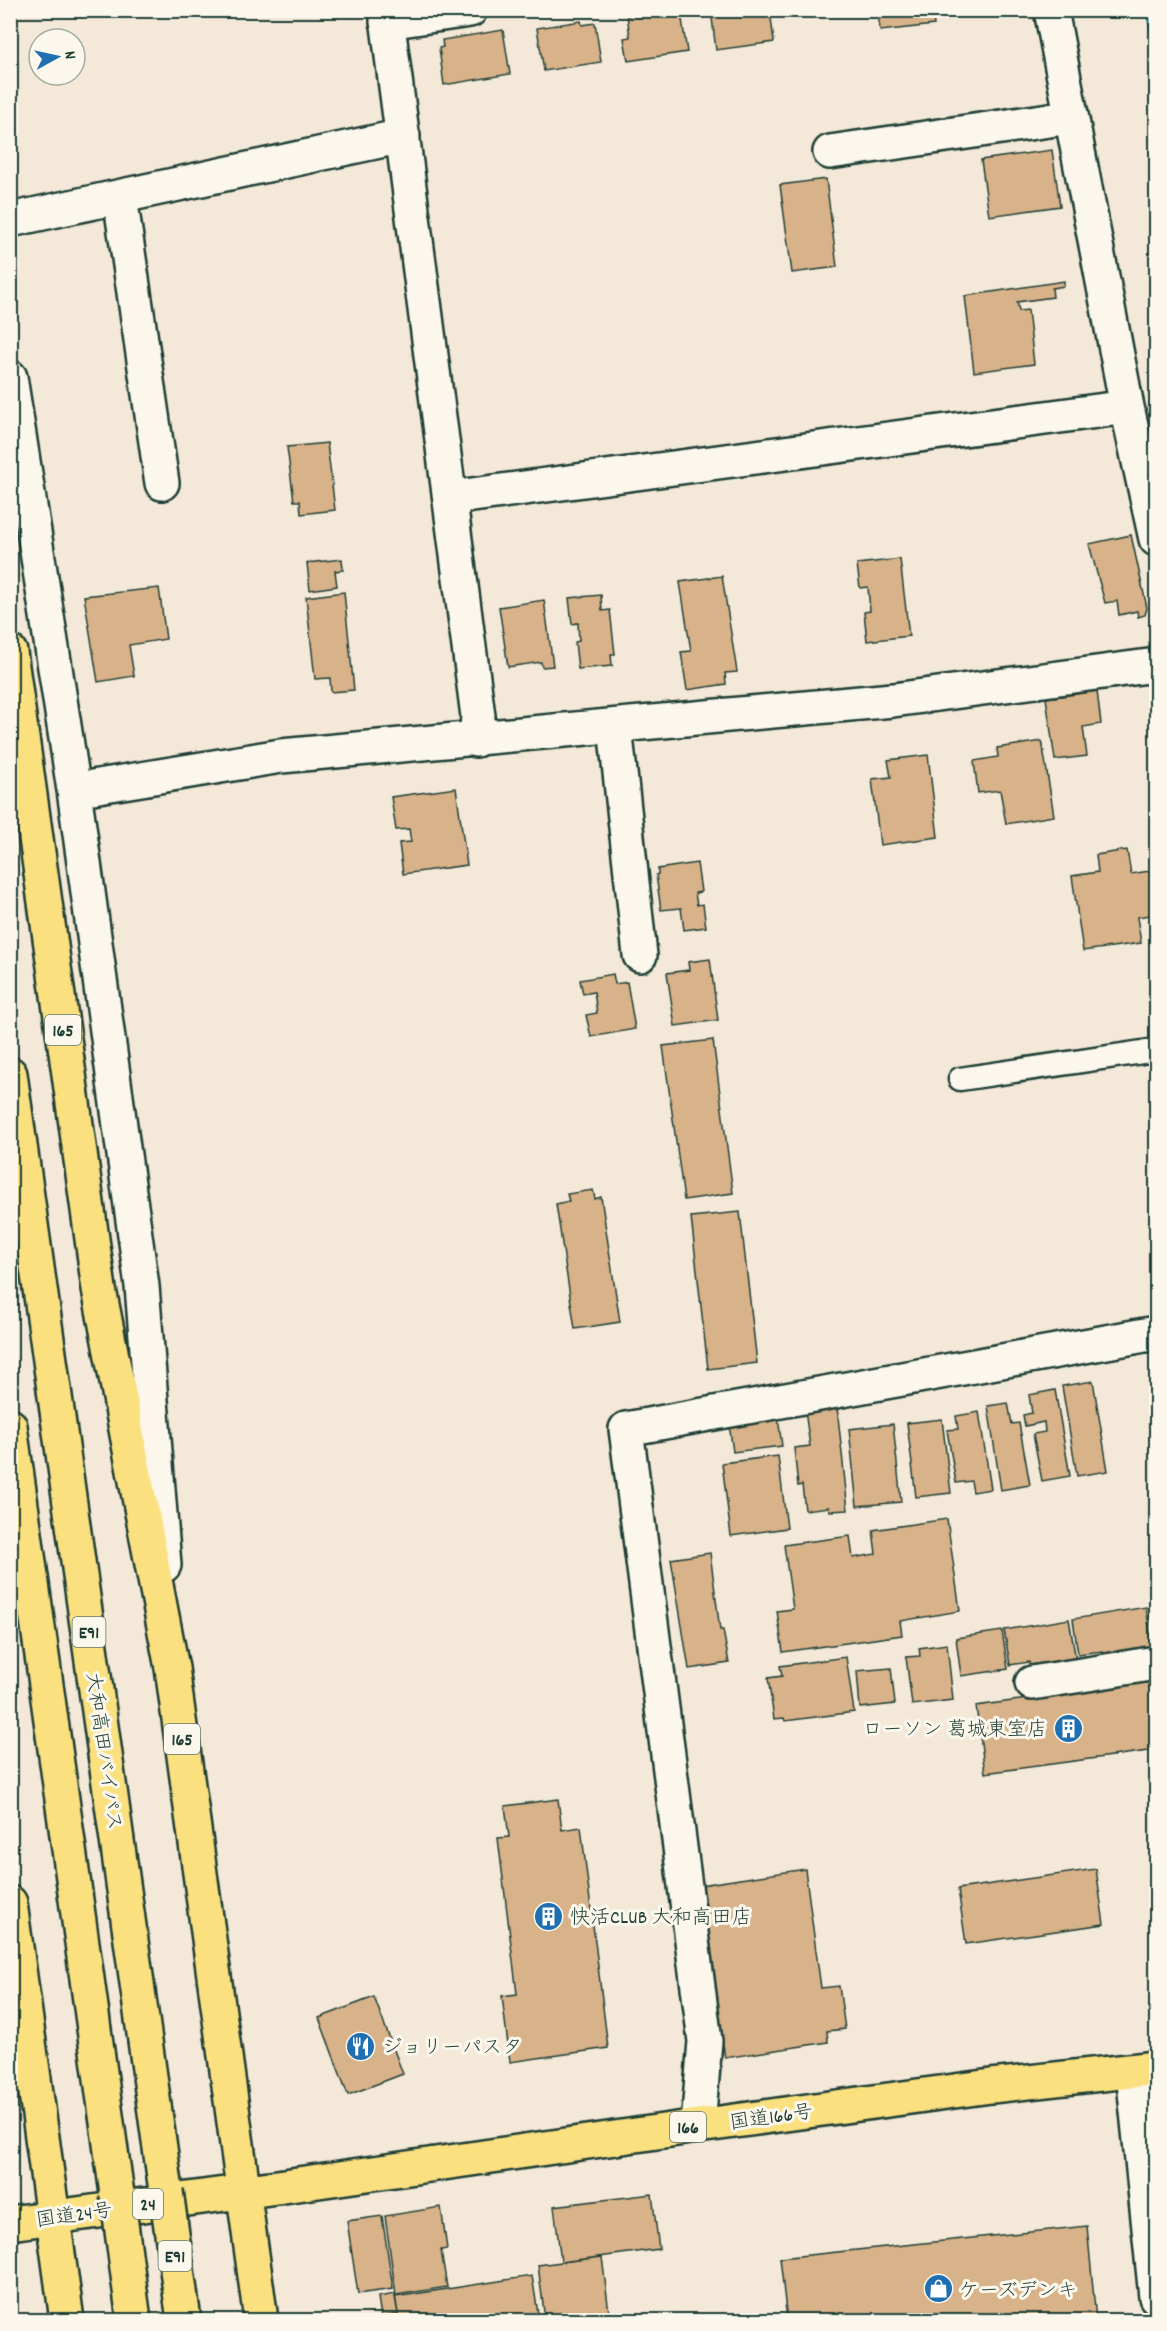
<svg xmlns="http://www.w3.org/2000/svg" width="1167" height="2331" viewBox="0 0 1167 2331" font-family="Dekko,'Klee One',sans-serif">
  <style>
    .water { fill: #8edee8; stroke: #629ea0; stroke-width: 1.5 }
    .building { fill: #d8b289; stroke: #1f3d34; stroke-width: 1.5 }
    .lines { fill: none; stroke-linecap: round; stroke-linejoin: round }
    .service-casing { stroke: #1f3d34; stroke-width: 27 }
    .minor-casing { stroke: #1f3d34; stroke-width: 38 }
    .trunk-casing { stroke: #1f3d34; stroke-width: 38 }
    .service { stroke: #fbf7ec; stroke-width: 22 }
    .minor { stroke: #fbf7ec; stroke-width: 33 }
    .trunk { stroke: #fbe080; stroke-width: 33 }
    .trunk-bridge-casing { stroke: #1f3d34; stroke-width: 38; stroke-linecap: butt }
    .trunk-bridge { stroke: #fbe080; stroke-width: 33 }
    .labels { text-anchor: middle; stroke-width: 6; stroke-linejoin: round; paint-order: stroke }
    .shield { fill: #fbf7ec; stroke: #61756b; stroke-width: 1.5 }
    .shield-label { font-size: 18px; font-weight: bold; fill: #1f3d34 }
    .poi-label { font-size: 20px; fill: #1f3d34; stroke: #fbf7ec; text-anchor: start }
    .street-label { font-size: 20px; fill: #1f3d34; stroke: #fbf7ec }
  </style>
  <rect width="100%" height="100%" fill="#f4e9d8"/>
  <filter id="ink" filterUnits="userSpaceOnUse"><feTurbulence type="fractalNoise" baseFrequency=".0167" numOctaves="2"/><feDisplacementMap in="SourceGraphic" scale="12" xChannelSelector="R" yChannelSelector="G"/><feConvolveMatrix kernelMatrix="1 2 1 2 8 2 1 2 1" color-interpolation-filters="sRGB"/></filter>
  <g filter="url(#ink)">
    <path class="water" d="M1146 11H1156V58Z"/>
    <path class="building" d="M655 10H670L671 14 681 13 687 52 628 61 624 38 630 37 627 15Z
      M711 10H770L774 42 716 50Z
      M932 10 934 25 880 31 878 11Z
      M581 21 582 25 595 23 601 62 544 71 537 28Z
      M503 30 510 74 444 85 439 48 443 47 442 40Z
      M1052 150 1060 206 989 216 981 160Z
      M826 179 837 267 792 273 780 185Z
      M1064 281V286L1052 288 1053 297 1017 302 1019 311 1028 310 1034 364 974 372 965 296Z
      M327 443 335 510 301 514 300 501H294L287 447Z
      M1131 535 1147 608 1145 615 1138 617 1137 611 1119 615 1117 601 1105 603 1089 544Z
      M342 559 343 570 335 571 337 586 310 590 307 563Z
      M900 559 909 636 867 641 864 612 870 611 868 587 860 588 857 564Z
      M722 576 737 672 725 673 726 684 687 690 681 652 691 651 680 582Z
      M159 588 166 639 129 645 134 676 98 682 84 596Z
      M344 592 354 690 331 692 330 678 315 679 306 597Z
      M601 595 602 611 610 610 615 654H611L612 666 578 669 575 642 579 641 578 623 572 624 569 598Z
      M544 600 553 666 542 667 541 662 508 667 499 607Z
      M1097 691 1101 724 1083 727 1087 756 1055 760 1046 698Z
      M1042 741 1054 816 1006 824 1000 790 978 793 974 761 998 757 997 748Z
      M928 755 938 837 880 845 872 779 891 777 888 760Z
      M456 788 467 865 403 874 399 843 411 842 409 829 396 830 391 797Z
      M1127 850 1131 874 1156 870V914L1137 917 1141 943 1083 951 1072 876 1098 872 1096 855Z
      M697 863 701 892 695 893 697 905 703 904 706 927 684 930 681 908 661 910 656 875 658 874V869Z
      M710 959 718 1020 675 1026 667 973 689 970 688 962Z
      M613 974 615 984 627 982 635 1029 591 1037 586 1015 597 1013 594 992 583 994 580 980Z
      M713 1040 733 1193 684 1200 663 1046Z
      M593 1190 595 1199 601 1197 620 1322 575 1329 556 1204 569 1201 567 1194Z
      M740 1212 757 1363 708 1369 691 1217Z
      M1093 1381 1108 1471 1077 1476 1062 1386Z
      M1055 1390 1070 1476 1042 1481 1033 1434 1045 1432 1044 1422 1025 1426 1023 1415 1032 1413 1029 1395Z
      M1008 1403 1012 1424 1019 1423 1030 1485 1001 1490 988 1406Z
      M837 1407 848 1510 830 1511 829 1507 805 1510 802 1485 798 1486 794 1448 810 1446 805 1411Z
      M979 1412 991 1489 973 1492 971 1481 956 1483 947 1430 958 1429 956 1416Z
      M778 1418 782 1446 733 1452 729 1424Z
      M942 1419 951 1493 916 1497 907 1423Z
      M893 1424 901 1502 857 1506 849 1429Z
      M778 1456 787 1528 731 1536 722 1463Z
      M947 1519 960 1611 900 1621 902 1635 783 1652 777 1611 793 1609 784 1545 850 1536 853 1558 876 1554 873 1530Z
      M710 1553 720 1630H723L729 1663 689 1669 671 1559Z
      M1146 1607 1152 1646 1104 1654 1103 1651 1078 1654 1073 1619Z
      M1156 1607V1641H1154L1149 1608Z
      M1069 1619 1076 1660 1030 1667 1029 1662 1010 1665 1004 1630Z
      M1002 1631 1008 1669 961 1676 956 1638Z
      M947 1644 953 1700 912 1705 906 1657 920 1656 919 1648Z
      M846 1657 854 1712 785 1721 784 1718 774 1719 768 1678 782 1676 780 1666Z
      M891 1668 895 1704 860 1708 857 1671Z
      M1156 1681V1750L985 1773 976 1706Z
      M558 1799 562 1830 581 1827 608 2048 510 2062 502 1996 517 1994 498 1838 509 1837 505 1806Z
      M805 1869 821 1988 839 1986 845 2029 827 2031 828 2042 725 2058 701 1885Z
      M1096 1869 1104 1924 966 1944 958 1889Z
      M374 1997 403 2074 348 2095 319 2018Z
      M1156 2101V2149L1149 2102Z
      M652 2194 659 2249 561 2262 554 2206Z
      M441 2207 447 2249 441 2250 447 2287 396 2295 385 2216Z
      M382 2216 393 2289 358 2294 347 2221Z
      M1087 2226 1096 2320H787L780 2258Z
      M602 2257 610 2320H545L538 2265Z
      M532 2276 539 2320H399L395 2297Z
      M395 2294 398 2314 381 2317 378 2297Z"/>
    <g class="lines">
      <defs>
        <path id="service" d="M960 1079 1156 1050"/>
        <path id="minor" d="M386 10 478 716 476 740
          M1051 10 1127 407 1156 539
          M387 22 470 10
          M830 152 1070 117
          M120 197 162 483
          M10 220 403 136
          M10 377 74 790 142 1286 164 1565
          M450 498 1127 407
          M615 727 640 955
          M74 790 281 756 893 700 1156 665
          M1032 1683 1156 1663
          M1133 2072 1156 2297
          M698 2126 705 2041 626 1429 1156 1333"/>
        <path id="trunk" d="M10 652 99 1289 172 1668 261 2320
          M10 1074 166 2191
          M10 1426 117 2194
          M10 1903 67 2320
          M10 2223 277 2187 698 2126 991 2086 1156 2068"/>
      </defs>
      <use href="#service" class="service-casing"/>
      <use href="#minor" class="minor-casing"/>
      <use href="#trunk" class="trunk-casing"/>
      <use href="#service" class="service"/>
      <use href="#minor" class="minor"/>
      <use href="#trunk" class="trunk"/>
      <defs>
        <path id="trunk-bridge" d="M166 2191 184 2320
          M117 2194 134 2320"/>
      </defs>
      <use href="#trunk-bridge" class="trunk-bridge-casing"/>
      <use href="#trunk-bridge" class="trunk-bridge"/>
    </g>
  </g>
  <defs>
    <symbol id="building-disc" viewBox="-11 -11 22 22"><circle r="9.5" fill="#1f6fb2" stroke="#fbf7ec"/><path d="M-4-6H4V6H1V3H-1V6H-4ZM-2.5-4.3h1.7v1.8h-1.7ZM.8-4.3h1.7v1.8H.8ZM-2.5-1h1.7V.8h-1.7ZM.8-1h1.7V.8H.8Z" fill="#fff"/></symbol>
    <symbol id="restaurant-disc" viewBox="-11 -11 22 22"><circle r="9.5" fill="#1f6fb2" stroke="#fbf7ec"/><path d="M-5-6h1v4h1v-4h1v4h1v-4h1v5L-1.5 .5V6h-2V.5L-5-1ZM5-6V6H3V1.5H1.5Q1.5-4 5-6Z" fill="#fff"/></symbol>
    <symbol id="shop-disc" viewBox="-11 -11 22 22"><circle r="9.5" fill="#1f6fb2" stroke="#fbf7ec"/><path d="M-5-2.5h2.3a2.7 3.5 0 0 1 5.4 0H5L5.5 6h-11ZM-1.5-2.5h3a1.5 2.3 0 0 0-3 0Z" fill="#fff"/></symbol>
  </defs>
  <g fill-rule="evenodd">
    <use href="#building-disc" x="1052" y="1712" width="33" height="33"/>
    <use href="#building-disc" x="532" y="1900" width="33" height="33"/>
    <use href="#restaurant-disc" x="344" y="2030" width="33" height="33"/>
    <use href="#shop-disc" x="922" y="2272" width="33" height="33"/>
  </g>
  <g class="labels">
    <g class="shield">
      <rect x="45" y="1015" width="36" height="30" rx="4.5"/>
      <rect x="72.5" y="1617" width="33" height="30" rx="4.5"/>
      <rect x="164" y="1724" width="36" height="30" rx="4.5"/>
      <rect x="670" y="2112" width="36" height="30" rx="4.5"/>
      <rect x="133" y="2189" width="30" height="30" rx="4.5"/>
      <rect x="158.5" y="2241" width="33" height="30" rx="4.5"/>
    </g>
    <g class="shield-label">
      <text x="63" y="1036">165</text>
      <text x="89" y="1638">E91</text>
      <text x="182" y="1745">165</text>
      <text x="688" y="2133">166</text>
      <text x="148" y="2210">24</text>
      <text x="175" y="2262">E91</text>
    </g>
    <g class="poi-label">
      <text x="1047" y="1735" text-anchor="end">ローソン 葛城東室店</text>
      <text x="570" y="1923">快活CLUB 大和高田店</text>
      <text x="382" y="2053">ジョリーパスタ</text>
      <text x="959" y="2296">ケーズデンキ</text>
    </g>
    <g class="street-label">
      <text transform="translate(105 1751) rotate(82)" y="7">大和高田バイパス</text>
      <text transform="translate(771 2116) rotate(-8)" y="7">国道166号</text>
      <text transform="translate(74 2214) rotate(-8)" y="7">国道24号</text>
    </g>
  </g>
  <rect width="1167" height="2331" fill="none" stroke="#fbf7ec" stroke-width="36"/>
  <rect x="18" y="18" width="1131" height="2295" fill="none" stroke="#1f3d34" stroke-width="2" filter="url(#ink)"/>
  <g transform="translate(57 57) rotate(82)"><circle r="28" fill="#fbf7ec" stroke="#a3ada2" stroke-width="1.5"/>
  <path d="M0-4.5L10 22L0 15L-10 22Z" fill="#1f6fb2"/>
  <text y="-9" font-size="16" font-weight="bold" text-anchor="middle" fill="#1f3d34">N</text>
  </g>
</svg>
